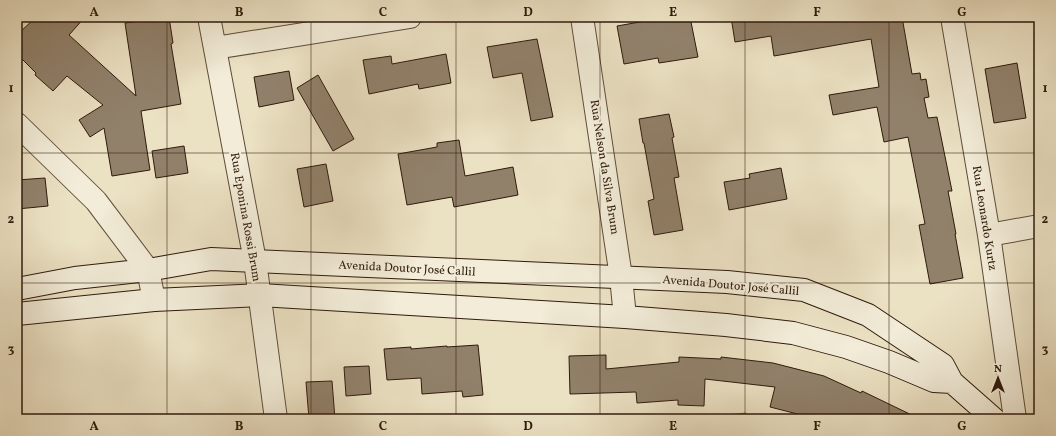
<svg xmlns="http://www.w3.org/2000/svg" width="1056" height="436" viewBox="0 0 1056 436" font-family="Vollkorn,serif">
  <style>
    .green { fill: #cbbfa4; stroke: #7d6c58 }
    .building { fill: #91816b; stroke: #2f1a0c }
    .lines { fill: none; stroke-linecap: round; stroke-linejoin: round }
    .street-casing { stroke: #5e4c3a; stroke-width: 24 }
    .secondary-casing { stroke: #2f1a0c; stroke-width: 24 }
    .street { stroke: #f2ecd8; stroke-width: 22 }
    .secondary { stroke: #f2ecd8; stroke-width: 22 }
    .grid { fill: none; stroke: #2f1a0c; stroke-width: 1; stroke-opacity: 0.55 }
    .labels { text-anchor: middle; stroke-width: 4; stroke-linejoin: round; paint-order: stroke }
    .street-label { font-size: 12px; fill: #2f1a0c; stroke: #f2ecd8 }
    .neatline { fill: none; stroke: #2f1a0c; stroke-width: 1.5 }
    .grid-label { font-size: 13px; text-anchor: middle; font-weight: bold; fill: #2f1a0c }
  </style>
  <rect width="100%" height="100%" fill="#ebe1c3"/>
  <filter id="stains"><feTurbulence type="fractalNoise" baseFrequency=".005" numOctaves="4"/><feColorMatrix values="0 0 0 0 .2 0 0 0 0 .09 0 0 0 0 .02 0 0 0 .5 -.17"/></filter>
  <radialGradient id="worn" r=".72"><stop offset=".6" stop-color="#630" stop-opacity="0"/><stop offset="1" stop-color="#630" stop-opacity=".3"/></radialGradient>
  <path class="green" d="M746 413 752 419H710L711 417Z"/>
  <path class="building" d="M36 17H85L69 35 136 96 125 23 169 17 173 43 171 44 181 104 141 111 150 170 112 176 104 128 90 137 79 120 103 105 67 76 53 91 35 75 36 73 17 54V35Z
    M651 17H690L698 57 659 63 658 58 624 64 617 26 651 20Z
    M731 17H902L912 74 920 73 921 80 926 79 929 97 924 98 928 118 937 117 952 191H948L956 234H955L963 278 930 284 919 225 925 224 908 137 884 142 877 107 833 115 829 95 879 87 871 39 774 56 771 36 735 42Z
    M537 39 553 117 531 121 522 73 493 78 487 47Z
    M446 54 451 83 419 89 418 84 369 94 363 60 391 56 392 64Z
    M1017 63 1026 118 994 123 985 69Z
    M289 71 294 100 259 107 254 77Z
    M318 75 354 139 333 151 297 88Z
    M669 114 674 137 672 138 679 177 674 178 683 230 654 235 648 201 654 199 644 143H643L639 119Z
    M459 140 465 176 513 167 518 195 454 207 452 197 407 205 398 154 437 147V143Z
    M184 146 188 173 156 178 152 151Z
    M326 164 333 201 304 207 297 169Z
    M781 168 787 199 729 210 724 182 750 178 749 174Z
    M45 178 48 206 17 209V180Z
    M478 345 483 395 463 397 462 391 422 394 421 378 387 380 384 349 411 347V349L447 346V347Z
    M606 355V369L679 362V357L721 359V357L773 363 824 376 861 393 862 391 920 419H817L770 407 775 387 705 379 704 406 678 405V400L637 403 636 392 570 394 569 356Z
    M369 366 371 394 346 396 344 367Z
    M332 381 335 419H309L306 382Z"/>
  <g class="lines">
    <defs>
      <path id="street" d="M209 17 255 261 276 419
        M582 17 621 277 625 317
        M952 17 989 235 1015 419
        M215 48 410 17
        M17 124 96 201 148 270 154 300
        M989 235 1039 226"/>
      <path id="secondary" d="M17 289 75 278 148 270 211 259 727 282 804 290 868 315 943 365 952 382 994 419
        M17 314 154 300 260 295 625 317 726 325 793 333 846 347 889 362 934 381 952 382"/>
    </defs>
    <use href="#street" class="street-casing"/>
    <use href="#secondary" class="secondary-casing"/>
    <use href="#street" class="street"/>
    <use href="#secondary" class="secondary"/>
  </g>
  <path class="grid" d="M167 17V419M311 17V419M456 17V419M600 17V419M745 17V419M889 17V419M17 153H1039M17 283H1039"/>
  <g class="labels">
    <g class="street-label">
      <text transform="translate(605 167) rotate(81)" y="4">Rua Nelson da Silva Brum</text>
      <text transform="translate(246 217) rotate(80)" y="4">Rua Eponina Rossi Brum</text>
      <text transform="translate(985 218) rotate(81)" y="4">Rua Leonardo Kurtz</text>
      <text transform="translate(407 268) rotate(3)" y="4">Avenida Doutor José Callil</text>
      <text transform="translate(731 285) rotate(5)" y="4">Avenida Doutor José Callil</text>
    </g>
  </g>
  <rect width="1056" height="436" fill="none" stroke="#ebe1c3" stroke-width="44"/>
  <g transform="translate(998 378)" stroke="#f2ecd8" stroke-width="3" paint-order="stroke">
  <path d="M0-3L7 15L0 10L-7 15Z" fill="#2f1a0c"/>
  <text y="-6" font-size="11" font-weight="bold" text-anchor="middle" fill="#2f1a0c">N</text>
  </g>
  <rect x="22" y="22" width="1012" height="392" class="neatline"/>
  <g class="grid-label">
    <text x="94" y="16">A</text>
    <text x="239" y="16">B</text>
    <text x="383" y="16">C</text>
    <text x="528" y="16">D</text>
    <text x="673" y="16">E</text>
    <text x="817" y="16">F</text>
    <text x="962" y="16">G</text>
    <text x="11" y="92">1</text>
    <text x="1045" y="92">1</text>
    <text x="11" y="223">2</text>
    <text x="1045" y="223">2</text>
    <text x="11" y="353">3</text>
    <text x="1045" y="353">3</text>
    <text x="94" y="430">A</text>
    <text x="239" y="430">B</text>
    <text x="383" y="430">C</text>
    <text x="528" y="430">D</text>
    <text x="673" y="430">E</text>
    <text x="817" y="430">F</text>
    <text x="962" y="430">G</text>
  </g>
  <rect width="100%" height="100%" filter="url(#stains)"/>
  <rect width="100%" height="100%" fill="url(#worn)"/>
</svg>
